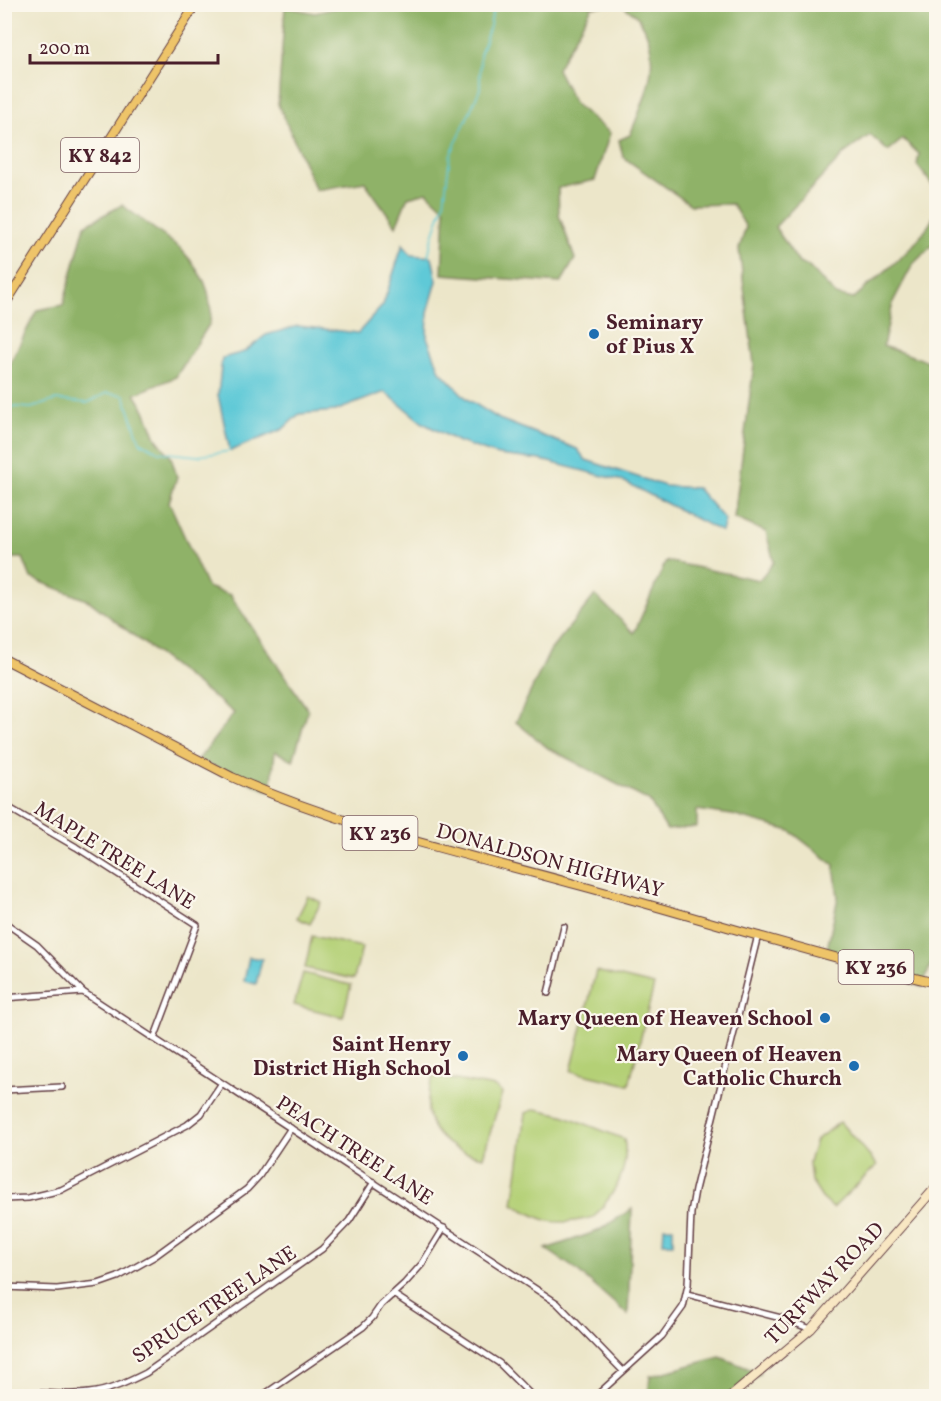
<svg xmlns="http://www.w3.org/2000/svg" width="941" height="1401" viewBox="0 0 941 1401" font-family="Vollkorn,serif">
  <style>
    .green { fill: #b4d076; stroke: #7f7850; stroke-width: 1.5 }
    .forest { fill: #8fb267; stroke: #6c6849; stroke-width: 1.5 }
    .water { fill: #5ec9d7; stroke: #547481; stroke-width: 1.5 }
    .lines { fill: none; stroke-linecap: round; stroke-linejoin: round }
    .stream { stroke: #5ec9d7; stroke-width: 1.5 }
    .minor-casing { stroke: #623d43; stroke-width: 8 }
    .secondary-casing { stroke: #623d43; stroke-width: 10 }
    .primary-casing { stroke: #623d43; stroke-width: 10 }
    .minor { stroke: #fff; stroke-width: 5 }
    .secondary { stroke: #f8e7c3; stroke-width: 8 }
    .primary { stroke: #eec469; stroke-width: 8 }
    .poi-dot { fill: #1f6fb2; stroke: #fbf7ec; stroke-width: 2 }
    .labels { text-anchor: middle; stroke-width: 4.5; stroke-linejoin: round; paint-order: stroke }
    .shield { fill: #fbf7ec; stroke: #7f6065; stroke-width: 1.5 }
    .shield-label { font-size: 20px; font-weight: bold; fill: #4a1f2b }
    .poi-label { font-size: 21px; font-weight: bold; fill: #4a1f2b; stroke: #fbf7ec; text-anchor: end }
    .street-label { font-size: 21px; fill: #4a1f2b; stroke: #fbf7ec }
  </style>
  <rect width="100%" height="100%" fill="#fbf7ec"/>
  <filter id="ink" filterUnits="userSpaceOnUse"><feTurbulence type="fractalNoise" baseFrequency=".0167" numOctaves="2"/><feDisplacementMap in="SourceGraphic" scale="12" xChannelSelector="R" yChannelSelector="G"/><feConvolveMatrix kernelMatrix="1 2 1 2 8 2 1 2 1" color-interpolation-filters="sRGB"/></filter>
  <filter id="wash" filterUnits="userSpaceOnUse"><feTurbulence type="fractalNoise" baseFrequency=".008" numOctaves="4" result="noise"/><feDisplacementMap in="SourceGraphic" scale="24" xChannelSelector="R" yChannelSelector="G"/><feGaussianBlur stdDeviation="1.35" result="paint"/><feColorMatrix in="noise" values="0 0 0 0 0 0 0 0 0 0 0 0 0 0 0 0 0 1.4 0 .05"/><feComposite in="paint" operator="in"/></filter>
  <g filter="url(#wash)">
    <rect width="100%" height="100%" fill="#ece6c9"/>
    <path class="green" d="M308 896 321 902 310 924 297 918Z
      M312 936 362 947 354 979 305 968Z
      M596 971 654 985 629 1085 571 1071Z
      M303 973 351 985 343 1017 294 1005Z
      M434 1076 495 1087 502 1093 483 1157C438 1149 416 1120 434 1076Z
      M536 1109 563 1115 624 1139C630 1171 614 1194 594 1217 554 1226 548 1224 513 1204L526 1113Z
      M840 1122 877 1165 833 1208 822 1198 811 1181 809 1162 816 1140Z"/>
    <path class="forest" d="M352 4 610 5 592 7 557 69 575 104 610 133 595 180 558 188 559 215 575 259 561 283 442 274 445 209 427 192 408 197 396 226 365 182 316 190 278 104 285 7 315 13Z
      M621 5H936V190L917 165 919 154 903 139 888 151 870 135 845 153 775 227 799 263 808 266 836 295 853 299C882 272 919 249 936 212V242L913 264 893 302 883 346 936 364V381L934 386 936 391V816L935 821 936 825V952L922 987 826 954 838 897 834 865 790 831 732 815 697 810V827L667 830 649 801 548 748 516 722 550 651 595 595 634 633 666 561 759 580 774 562 766 532 734 518 754 364 739 249 746 227 732 204 691 205 623 157 619 140 630 135C645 98 665 57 639 19 635 13 627 9 621 5Z
      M122 205 180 248 192 262 204 281 208 292 211 311 210 323 176 377 135 394 145 410 156 438 171 457 177 477 169 502 207 587 230 595 308 710 293 761 275 751 271 792 198 760 234 713 89 601 31 578 23 558H5L4 375 37 310 63 305 85 225Z
      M632 1209 628 1315 574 1268 546 1249 598 1231Z
      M720 1357 760 1373 731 1396H648L650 1376Z"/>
    <path class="water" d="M403 244 411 255 432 257 437 281 428 312 427 337 440 371 467 399 499 419 577 449 586 460 665 486 697 488 725 520 722 532 623 481 541 460 498 455 459 442 423 423 385 392 335 411 299 414 283 429 230 451 218 395 222 358 244 352 266 335 298 326 358 333 383 305Z
      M249 957 262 959 256 984 244 981Z
      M664 1227H673V1243H663Z"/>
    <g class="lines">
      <path class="stream" d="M428 257 431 242 444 203 450 156 480 89V55L490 26 494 4
        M4 406 31 408 56 400 87 403 107 393 124 395 140 442 159 452 198 456 230 451"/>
    </g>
  </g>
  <g filter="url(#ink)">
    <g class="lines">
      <defs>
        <path id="minor" d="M4 805 76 847 197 925 154 1039
          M4 922 37 945 83 992 557 1303 623 1371
          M548 993 564 927
          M4 998 83 992
          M4 1090 62 1087
          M4 1199 28 1198 61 1190 187 1125 201 1114 222 1083
          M4 1287 57 1289 98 1284 118 1277 155 1256 247 1189 259 1176 291 1128
          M393 1294 499 1363 532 1396
          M687 1294 781 1318 811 1329
          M4 1394C32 1390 61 1397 89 1393 109 1391 128 1382 146 1373L322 1249 349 1221 374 1182
          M262 1396 363 1327 372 1318 381 1305 405 1283 422 1264 444 1228
          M596 1396 662 1336 683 1307 688 1285 691 1213 695 1190 758 935"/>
        <path id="secondary" d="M731 1396 811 1329 936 1187"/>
        <path id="primary" d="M4 306 196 4
          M4 659 232 777C344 828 460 852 578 885 697 917 816 955 936 983"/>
      </defs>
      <use href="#minor" class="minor-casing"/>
      <use href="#secondary" class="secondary-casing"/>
      <use href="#primary" class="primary-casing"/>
      <use href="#minor" class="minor"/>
      <use href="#secondary" class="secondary"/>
      <use href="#primary" class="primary"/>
    </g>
  </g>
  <g class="poi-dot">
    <circle cx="594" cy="334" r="6"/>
    <circle cx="825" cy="1018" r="6"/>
    <circle cx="463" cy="1056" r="6"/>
    <circle cx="854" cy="1066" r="6"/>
  </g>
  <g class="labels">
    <g class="shield">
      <rect x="61" y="138" width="78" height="34" rx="4.5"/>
      <rect x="342.5" y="816" width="75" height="34" rx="4.5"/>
      <rect x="838.5" y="950" width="75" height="34" rx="4.5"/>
    </g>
    <g class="shield-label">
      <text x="100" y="162">KY 842</text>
      <text x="380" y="840">KY 236</text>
      <text x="876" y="974">KY 236</text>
    </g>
    <g class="poi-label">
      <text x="606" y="329" text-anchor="start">Seminary<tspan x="606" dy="24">of Pius X</tspan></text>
      <text x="813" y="1025">Mary Queen of Heaven School</text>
      <text x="451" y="1051">Saint Henry<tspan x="451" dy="24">District High School</tspan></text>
      <text x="842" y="1061">Mary Queen of Heaven<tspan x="842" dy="24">Catholic Church</tspan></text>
    </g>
    <g class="street-label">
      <text transform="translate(115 855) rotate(32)" y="7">MAPLE TREE LANE</text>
      <text transform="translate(550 860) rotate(15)" y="7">DONALDSON HIGHWAY</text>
      <text transform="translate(355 1150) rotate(33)" y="7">PEACH TREE LANE</text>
      <text transform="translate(824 1283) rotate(-46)" y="7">TURFWAY ROAD</text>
      <text transform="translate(214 1304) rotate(-34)" y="7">SPRUCE TREE LANE</text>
    </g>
  </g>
  <rect width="941" height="1401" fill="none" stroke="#fbf7ec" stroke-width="24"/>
  <path d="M30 54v9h188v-9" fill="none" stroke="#4a1f2b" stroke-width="3"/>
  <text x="39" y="54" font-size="18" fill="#4a1f2b" stroke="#fbf7ec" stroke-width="4.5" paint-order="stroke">200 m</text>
</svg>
